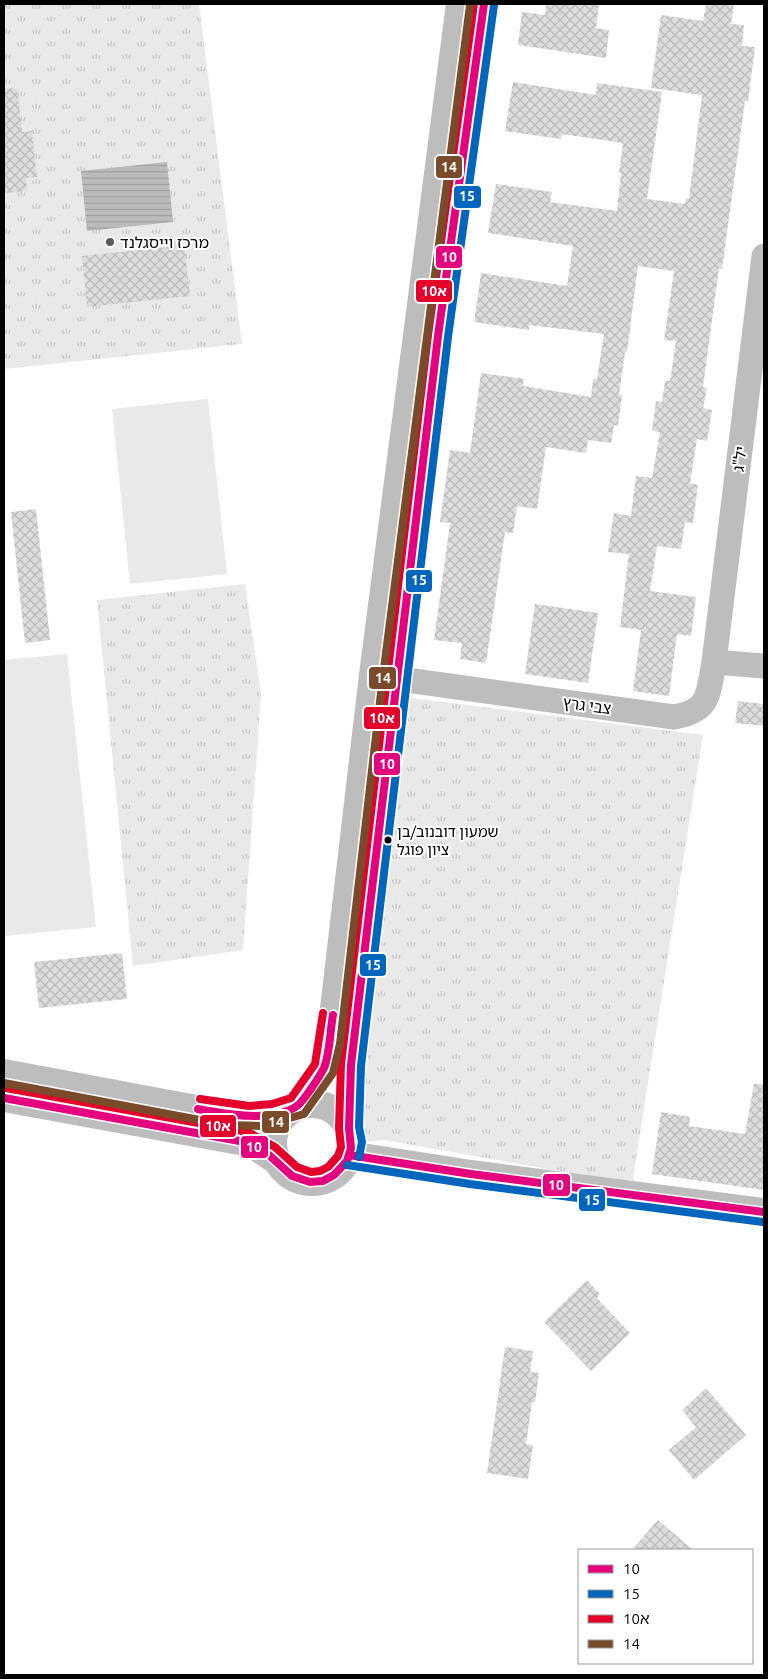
<svg xmlns="http://www.w3.org/2000/svg" width="768" height="1679" viewBox="0 0 768 1679" font-family="Ubuntu,'Noto Sans Hebrew',sans-serif">
  <style>
    .grass { fill: url(#grass-tufts) }
    .garden { fill: #e9e9e9 }
    .water { fill: url(#water-rules) }
    .building { fill: url(#building-cross-hatch) }
    .lines { fill: none; stroke-linecap: round; stroke-linejoin: round }
    .minor { stroke: #bdbdbd; stroke-width: 25 }
    .tertiary { stroke: #bdbdbd; stroke-width: 28 }
    .bus-1-casing { stroke: #fff; stroke-width: 11 }
    .bus-2-casing { stroke: #fff; stroke-width: 11 }
    .bus-3-casing { stroke: #fff; stroke-width: 11 }
    .bus-4-casing { stroke: #fff; stroke-width: 11 }
    .bus-1 { stroke: #e5007d; stroke-width: 8 }
    .bus-2 { stroke: #0065bd; stroke-width: 8 }
    .bus-3 { stroke: #e4002b; stroke-width: 8 }
    .bus-4 { stroke: #7a4b2a; stroke-width: 8 }
    .poi-dot { fill: #595959; stroke: #fff; stroke-width: 2 }
    .bus-dot { fill: #000; stroke: #fff; stroke-width: 2 }
    .labels { text-anchor: middle; stroke-width: 4; stroke-linejoin: round; paint-order: stroke }
    .bus-label { font-size: 15px; fill: #000; stroke: #fff; text-anchor: start }
    .poi-label { font-size: 16px; fill: #000; stroke: #fff; text-anchor: start }
    .street-label { font-size: 16px; fill: #000; stroke: #fff }
    .line-badge { stroke: #fff; stroke-width: 2 }
    .badge-label { font-size: 14px; text-anchor: middle; font-weight: bold; fill: #fff }
  </style>
  <defs>
    <pattern id="grass-tufts" width="24" height="20" patternUnits="userSpaceOnUse" patternTransform="scale(1.25)"><rect width="24" height="20" fill="#e9e9e9"/><path d="M3 7l-1-3M5 7V3M7 7l1-3M15 17l-1-3M17 17v-4M19 17l1-3" fill="none" stroke="#c6c6c6"/></pattern>
    <pattern id="water-rules" width="6" height="5" patternUnits="userSpaceOnUse" patternTransform="scale(1.25)"><rect width="6" height="5" fill="#bbb"/><path d="M0 2.5h6" fill="none" stroke="#9f9f9f"/></pattern>
    <pattern id="building-cross-hatch" width="8" height="8" patternUnits="userSpaceOnUse" patternTransform="scale(1.25)"><rect width="8" height="8" fill="#dcdcdc"/><path d="M0 0l8 8M0 8l8-8" fill="none" stroke="#bbb"/></pattern>
  </defs>
  <rect width="100%" height="100%" fill="#fff"/>
  <path class="grass" d="M4 4H199L242 344 4 369Z
    M245 584 261 694 243 950 133 966 97 600Z
    M404 697 703 735 632 1184 384 1140 361 1142 350 1119Z"/>
  <path class="garden" d="M208 399 227 574 130 584 112 409Z
    M67 654 96 927 4 936V660Z"/>
  <path class="water" d="M167 162 173 222 87 231 81 171Z"/>
  <path class="building" d="M546 4H599L596 28 609 30 606 58 518 45 522 12 545 15Z
    M706 4H734L731 24 744 25 742 46 755 47 748 102 745 101 722 269 719 268 703 387 707 388 703 408 712 410 707 441 697 439 690 483 698 485 693 523 685 522 681 549 657 546 650 591 696 597 691 636 677 634 669 696 633 691 641 630 620 627 629 554 608 552 614 513 631 516 636 476 652 478 660 432 652 431 656 401 662 402 665 381H670L676 341 664 340 674 271 638 266 627 352H625L619 395H622L618 426 614 425 611 443 588 440 586 453 546 447 537 509 517 506 513 533 505 532 486 663 460 659 462 643 434 640 450 523 440 522 450 450 470 453 481 373 524 379 523 386 591 397 593 379H597L604 334 529 325V330L474 322 481 273 567 286 573 246 488 233 496 184 552 192 550 202 617 211 621 173H619L623 143 562 134 561 139 505 131 513 82 596 95 597 83 662 92 647 199 685 204 686 198 689 199 702 95 651 88 661 15 703 21Z
    M17 88 22 132 32 131 37 177 26 178 27 191 4 193V89Z
    M184 245 190 296 87 307 82 256Z
    M36 509 50 640 25 643 11 512Z
    M535 604 598 613 588 683 525 674Z
    M738 701 764 704V726L735 723Z
    M122 953 127 999 39 1008 34 962Z
    M754 1084H764V1190L652 1174 661 1112 690 1117 689 1126 745 1134Z
    M587 1280 600 1294 597 1298 630 1333 591 1371 544 1322Z
    M505 1347 533 1351 530 1372 539 1373 535 1402H532L526 1444 533 1445 528 1479 487 1473Z
    M706 1388 746 1435 694 1480 669 1450 696 1427 682 1410Z
    M658 1520 693 1550H632Z"/>
  <g class="lines">
    <path class="minor" d="M714 662 764 256
      M378 676 674 717C711 711 708 693 714 662L764 666"/>
    <path class="tertiary" d="M4 1073 228 1115 260 1116 292 1109
      M4 1098 245 1142 258 1148 279 1162
      M273 1143a39 39 0 1 1 78 0a39 39 0 1 1-78 0Z
      M298 1106 324 1068 330 1043 373 675 460 4
      M349 1128 351 1065 391 723 438 336 484 4
      M349 1155 471 1174 764 1212"/>
    <defs>
      <path id="bus-1" d="M4 1098 245 1142 269 1155 292 1176 310 1182 323 1181 334 1175 347 1161 351 1148 349 1128 351 1065 438 336 484 4
        M198 1109C225 1114 272 1123 297 1106 303 1102 320 1076 324 1068 330 1053 330 1031 333 1015
        M349 1155 471 1174 764 1212"/>
      <path id="bus-2" d="M359 1157 362 1142 359 1127 361 1066 448 337 494 5
        M347 1165 470 1184 763 1222"/>
      <path id="bus-3" d="M6 1088 248 1132 275 1147 297 1167 311 1172 320 1171 328 1167 338 1156 341 1147 339 1128 341 1064 428 335 474 4
        M200 1099 249 1106 272 1104 291 1098 315 1064 323 1013"/>
      <path id="bus-4" d="M4 1083 226 1125 262 1126 304 1114 333 1073 340 1044 383 676 470 5"/>
    </defs>
    <use href="#bus-1" class="bus-1-casing"/>
    <use href="#bus-2" class="bus-2-casing"/>
    <use href="#bus-3" class="bus-3-casing"/>
    <use href="#bus-4" class="bus-4-casing"/>
    <use href="#bus-1" class="bus-1"/>
    <use href="#bus-2" class="bus-2"/>
    <use href="#bus-3" class="bus-3"/>
    <use href="#bus-4" class="bus-4"/>
  </g>
  <circle class="poi-dot" cx="110" cy="242" r="5"/>
  <circle class="bus-dot" cx="388" cy="840" r="4.5"/>
  <g class="labels">
    <g class="bus-label">
      <text x="397" y="837">שמעון דובנוב/בן<tspan x="397" dy="18">ציון פוגל</tspan></text>
    </g>
    <g class="poi-label">
      <text x="120" y="248">מרכז וייסגלנד</text>
    </g>
    <g class="street-label">
      <text transform="translate(739 459) rotate(-83)" y="6">יל"ג</text>
      <text transform="translate(587 705) rotate(8)" y="6">צבי גרץ</text>
    </g>
  </g>
  <g class="line-badge">
    <rect x="435" y="155" width="28" height="24" rx="5" fill="#7a4b2a"/>
    <rect x="453" y="185" width="29" height="24" rx="5" fill="#0065bd"/>
    <rect x="435" y="245" width="28" height="24" rx="5" fill="#e5007d"/>
    <rect x="415" y="279" width="38" height="24" rx="5" fill="#e4002b"/>
    <rect x="405" y="569" width="28" height="24" rx="5" fill="#0065bd"/>
    <rect x="368" y="666" width="29" height="24" rx="5" fill="#7a4b2a"/>
    <rect x="363" y="706" width="38" height="24" rx="5" fill="#e4002b"/>
    <rect x="373" y="752" width="28" height="24" rx="5" fill="#e5007d"/>
    <rect x="359" y="953" width="28" height="24" rx="5" fill="#0065bd"/>
    <rect x="261" y="1110" width="29" height="24" rx="5" fill="#7a4b2a"/>
    <rect x="199" y="1114" width="38" height="24" rx="5" fill="#e4002b"/>
    <rect x="240" y="1135" width="29" height="24" rx="5" fill="#e5007d"/>
    <rect x="542" y="1173" width="29" height="24" rx="5" fill="#e5007d"/>
    <rect x="578" y="1188" width="28" height="24" rx="5" fill="#0065bd"/>
  </g>
  <g class="badge-label">
    <text x="449" y="172">14</text>
    <text x="467" y="201">15</text>
    <text x="449" y="262">10</text>
    <text x="434" y="296">10א</text>
    <text x="419" y="585">15</text>
    <text x="383" y="683">14</text>
    <text x="382" y="723">10א</text>
    <text x="387" y="769">10</text>
    <text x="373" y="970">15</text>
    <text x="276" y="1127">14</text>
    <text x="218" y="1131">10א</text>
    <text x="254" y="1152">10</text>
    <text x="556" y="1190">10</text>
    <text x="592" y="1205">15</text>
  </g>
  <rect width="768" height="1679" fill="none" stroke="#000000" stroke-width="10"/>
  <rect x="578" y="1549" width="175" height="115" fill="#ffffff" stroke="#999999"/>
  <rect x="588" y="1565" width="25" height="8" fill="#e5007d" stroke="#999999"/>
  <text x="623" y="1574" font-size="15" fill="#000000">10</text>
  <rect x="588" y="1590" width="25" height="8" fill="#0065bd" stroke="#999999"/>
  <text x="623" y="1599" font-size="15" fill="#000000">15</text>
  <rect x="588" y="1615" width="25" height="8" fill="#e4002b" stroke="#999999"/>
  <text x="623" y="1624" font-size="15" fill="#000000">10א</text>
  <rect x="588" y="1640" width="25" height="8" fill="#7a4b2a" stroke="#999999"/>
  <text x="623" y="1649" font-size="15" fill="#000000">14</text>
</svg>
